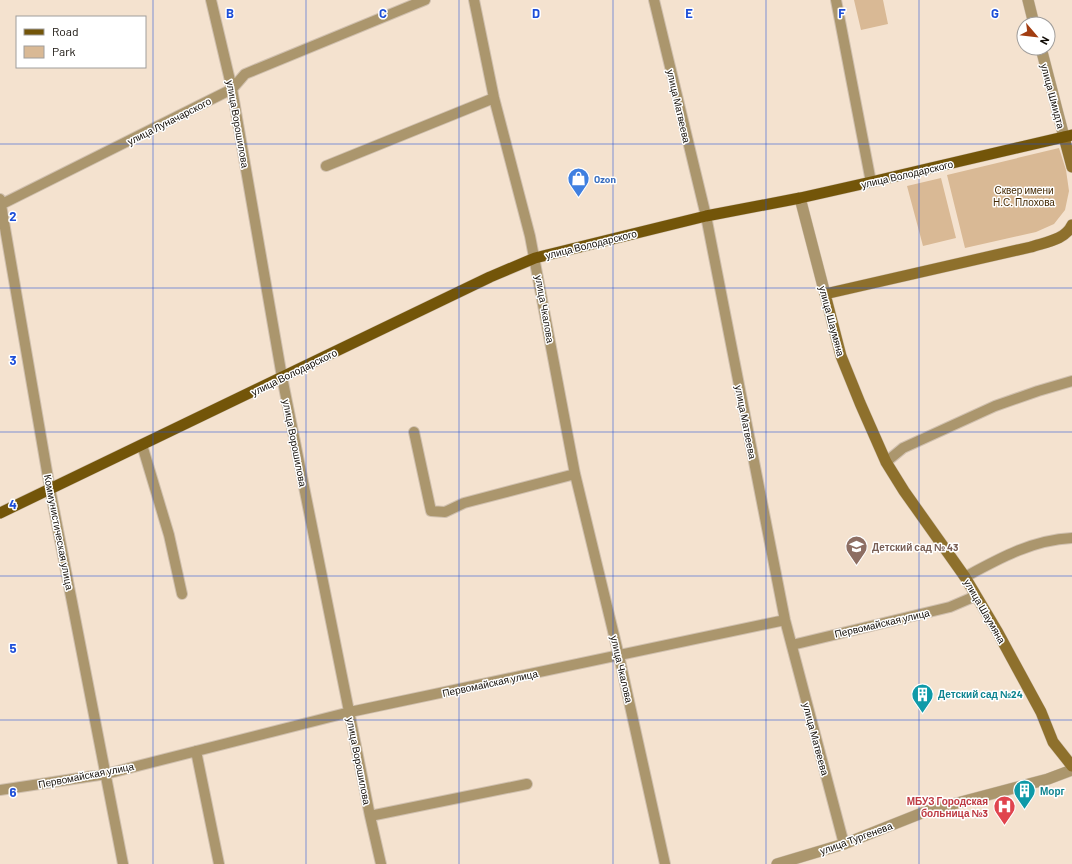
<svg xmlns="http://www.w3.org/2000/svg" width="1072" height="864" viewBox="0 0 1072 864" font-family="Barlow,sans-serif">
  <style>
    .green { fill: #d9b995 }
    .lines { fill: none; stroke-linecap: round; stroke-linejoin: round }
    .minor-casing { stroke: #d0c0af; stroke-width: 12 }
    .tertiary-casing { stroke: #d0c0af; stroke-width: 12 }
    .secondary-casing { stroke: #d0c0af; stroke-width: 12 }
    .primary-casing { stroke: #d0c0af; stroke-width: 12 }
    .minor { stroke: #ab966d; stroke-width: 10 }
    .tertiary { stroke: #ab966d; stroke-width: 11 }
    .secondary { stroke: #8e702c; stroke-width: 11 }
    .primary { stroke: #735509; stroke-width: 11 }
    .grid { fill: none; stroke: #1d4ed8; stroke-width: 1; stroke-opacity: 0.55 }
    .labels { text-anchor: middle; stroke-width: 3; stroke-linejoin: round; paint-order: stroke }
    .street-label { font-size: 10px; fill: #120d07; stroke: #fff }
    .shop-label { font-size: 10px; font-weight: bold; fill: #366cbe; stroke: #fff; text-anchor: start }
    .park-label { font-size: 10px; fill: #442903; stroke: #fff }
    .education-label { font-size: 10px; font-weight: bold; fill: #785e54; stroke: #fff; text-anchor: start }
    .culture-label { font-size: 10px; font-weight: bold; fill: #0d838f; stroke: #fff; text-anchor: start }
    .health-label { font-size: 10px; font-weight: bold; fill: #be3a42; stroke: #fff; text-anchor: end }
    .grid-label { font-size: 13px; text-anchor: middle; font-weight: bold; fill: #1d4ed8; stroke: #fff; stroke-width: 3; stroke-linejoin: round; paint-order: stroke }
  </style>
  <rect width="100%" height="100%" fill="#f4e2cf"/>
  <path class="green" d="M854 0H883L888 24 861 30Z
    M1059 148 1066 170 1069 191 1065 210 1054 224 1036 232 965 248 947 175Z
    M941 178 956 238 923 246 907 186Z"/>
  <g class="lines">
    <defs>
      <path id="minor" d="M211 0 232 89 282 377 370 816 381 864
        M474 0 494 98 530 236 575 474 619 656 665 864
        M654 0 706 216 785 620 844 844
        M836 0 871 182
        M326 166 494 98
        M0 199 50 489 123 864
        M0 205 232 89 245 74 425 0
        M414 432 431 511 445 512 464 503 575 474
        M142 445 169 535 182 594
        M886 462 903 448 995 406 1038 391 1072 381
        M965 577C1000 558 1032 540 1072 538
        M792 645 950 607 971 598
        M196 751 219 864
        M0 790 106 774 350 712 785 620
        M370 816 527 784"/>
      <path id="tertiary" d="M1028 0 1034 24
        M1041 48 1064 137
        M800 198 825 294
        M777 864 844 844 927 811 1048 779 1072 770"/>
      <path id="secondary" d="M1064 137 1072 167
        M1072 225C1065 240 1046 242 1031 247L825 294 841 356 860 403 886 462 904 491 965 577 997 631 1041 712 1053 742 1072 766"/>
      <path id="primary" d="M0 513 490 277 535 258 547 255 706 216 800 198 871 182 1072 135"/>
    </defs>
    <use href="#minor" class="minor-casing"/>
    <use href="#tertiary" class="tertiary-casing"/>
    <use href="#secondary" class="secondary-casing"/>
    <use href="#primary" class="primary-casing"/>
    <use href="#minor" class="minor"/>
    <use href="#tertiary" class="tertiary"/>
    <use href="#secondary" class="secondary"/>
    <use href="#primary" class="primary"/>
  </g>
  <path class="grid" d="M153 0V864M306 0V864M459 0V864M613 0V864M766 0V864M919 0V864M0 144H1072M0 288H1072M0 432H1072M0 576H1072M0 720H1072"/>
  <defs>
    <symbol id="shop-pin" viewBox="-11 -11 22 30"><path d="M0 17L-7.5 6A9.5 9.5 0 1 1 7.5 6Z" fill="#3f7fe0" stroke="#fff"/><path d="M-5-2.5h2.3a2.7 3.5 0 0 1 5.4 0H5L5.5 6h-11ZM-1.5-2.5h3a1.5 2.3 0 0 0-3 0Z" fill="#fff"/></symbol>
    <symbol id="school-pin" viewBox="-11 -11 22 30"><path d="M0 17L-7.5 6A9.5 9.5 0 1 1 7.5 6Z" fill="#8d6e63" stroke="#fff"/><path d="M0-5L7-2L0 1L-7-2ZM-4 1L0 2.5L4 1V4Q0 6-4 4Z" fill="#fff"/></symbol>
    <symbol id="building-pin" viewBox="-11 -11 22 30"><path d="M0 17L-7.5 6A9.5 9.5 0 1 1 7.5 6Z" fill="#0f9aa8" stroke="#fff"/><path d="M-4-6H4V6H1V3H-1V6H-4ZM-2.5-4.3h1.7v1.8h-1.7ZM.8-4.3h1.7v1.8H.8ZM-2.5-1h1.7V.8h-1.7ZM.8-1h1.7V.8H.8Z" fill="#fff"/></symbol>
    <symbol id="hospital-pin" viewBox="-11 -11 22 30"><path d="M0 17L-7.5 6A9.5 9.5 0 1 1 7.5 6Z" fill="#e0444e" stroke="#fff"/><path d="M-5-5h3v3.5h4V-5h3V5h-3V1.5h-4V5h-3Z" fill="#fff"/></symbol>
  </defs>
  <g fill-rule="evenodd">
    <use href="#shop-pin" x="566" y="166" width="25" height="34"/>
    <use href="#school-pin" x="844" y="534" width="25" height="34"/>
    <use href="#building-pin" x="910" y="682" width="25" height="34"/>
    <use href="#building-pin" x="1012" y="778" width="25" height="34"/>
    <use href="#hospital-pin" x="992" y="794" width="25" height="34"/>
  </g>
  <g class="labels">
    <g class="street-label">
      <text transform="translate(1053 96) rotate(75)" y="4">улица Шмидта</text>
      <text transform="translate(679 106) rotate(77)" y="4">улица Матвеева</text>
      <text transform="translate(169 121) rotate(-27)" y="4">улица Луначарского</text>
      <text transform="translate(238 124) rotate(80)" y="4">улица Ворошилова</text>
      <text transform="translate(907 174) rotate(-13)" y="4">улица Володарского</text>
      <text transform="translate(591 244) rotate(-14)" y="4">улица Володарского</text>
      <text transform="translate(545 309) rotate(80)" y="4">улица Чкалова</text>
      <text transform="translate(832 321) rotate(75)" y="4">улица Шаумяна</text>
      <text transform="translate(294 372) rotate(-26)" y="4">улица Володарского</text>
      <text transform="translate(746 422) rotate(79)" y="4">улица Матвеева</text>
      <text transform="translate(295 443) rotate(79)" y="4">улица Ворошилова</text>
      <text transform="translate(59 532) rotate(79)" y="4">Коммунистическая улица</text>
      <text transform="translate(985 611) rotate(60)" y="4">улица Шаумяна</text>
      <text transform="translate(882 623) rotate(-13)" y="4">Первомайская улица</text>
      <text transform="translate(622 669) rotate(77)" y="4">улица Чкалова</text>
      <text transform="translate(490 683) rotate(-12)" y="4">Первомайская улица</text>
      <text transform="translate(816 739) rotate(75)" y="4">улица Матвеева</text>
      <text transform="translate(359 761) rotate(79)" y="4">улица Ворошилова</text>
      <text transform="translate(86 775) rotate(-11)" y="4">Первомайская улица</text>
      <text transform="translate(856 838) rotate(-20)" y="4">улица Тургенева</text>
    </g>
    <g class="shop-label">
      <text x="594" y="183">Ozon</text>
    </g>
    <g class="park-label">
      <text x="1024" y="194">Сквер имени<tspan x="1024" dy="12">Н.С. Плохова</tspan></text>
    </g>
    <g class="education-label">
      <text x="872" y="551">Детский сад № 43</text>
    </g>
    <g class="culture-label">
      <text x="938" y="698">Детский сад №24</text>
      <text x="1040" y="795">Морг</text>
    </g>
    <g class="health-label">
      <text x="988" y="805">МБУЗ Городская<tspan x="988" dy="12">больница №3</tspan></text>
    </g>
  </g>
  <g class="grid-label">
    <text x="230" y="18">B</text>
    <text x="383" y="18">C</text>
    <text x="536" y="18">D</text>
    <text x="689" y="18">E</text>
    <text x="842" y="18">F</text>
    <text x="995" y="18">G</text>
    <text x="13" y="221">2</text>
    <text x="13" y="365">3</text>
    <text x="13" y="509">4</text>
    <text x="13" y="653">5</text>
    <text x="13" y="797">6</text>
  </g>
  <rect x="16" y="16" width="130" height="52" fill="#ffffff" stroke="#a09e9c"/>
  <rect x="24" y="29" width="20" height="6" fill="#735509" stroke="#a09e9c"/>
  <text x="52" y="36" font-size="12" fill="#120d07">Road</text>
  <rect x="24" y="46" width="20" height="12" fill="#d9b995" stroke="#a09e9c"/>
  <text x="52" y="56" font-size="12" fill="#120d07">Park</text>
  <g transform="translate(1036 36) rotate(118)"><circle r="19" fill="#ffffff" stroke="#a09e9c"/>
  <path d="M0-3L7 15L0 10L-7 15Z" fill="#a23d11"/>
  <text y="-6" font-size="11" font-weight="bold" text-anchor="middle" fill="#120d07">N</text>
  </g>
</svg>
